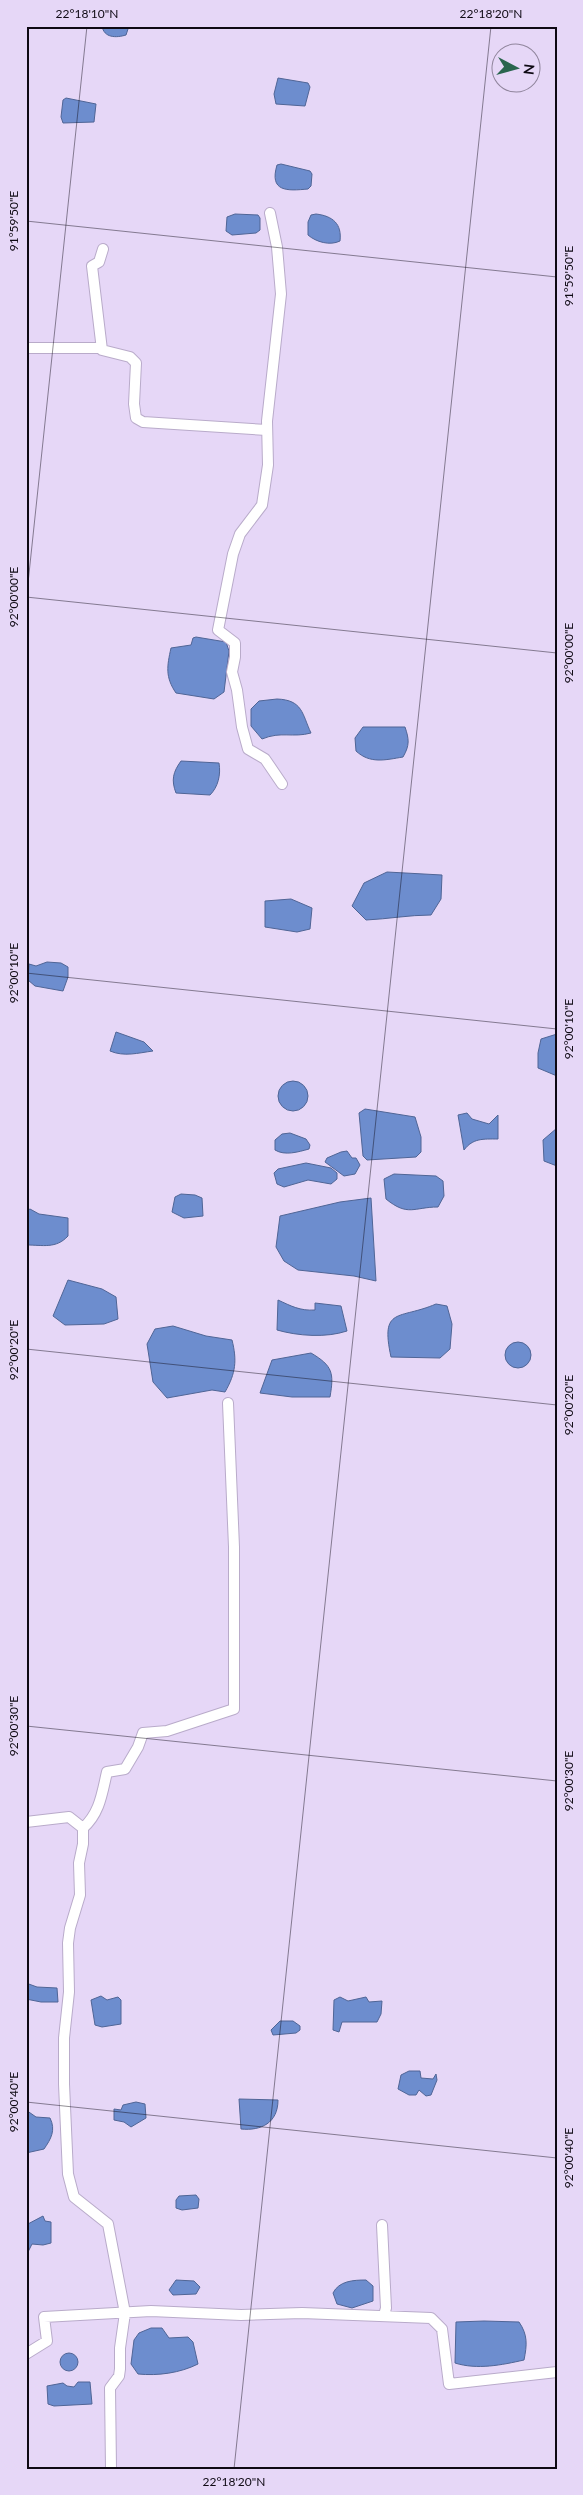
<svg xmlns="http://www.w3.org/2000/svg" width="583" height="2495" viewBox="0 0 583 2495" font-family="Lato,sans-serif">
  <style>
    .water { fill: #6d8dce; stroke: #506596 }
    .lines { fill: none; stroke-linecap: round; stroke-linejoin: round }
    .street-casing { stroke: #b9abca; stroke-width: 12 }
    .street { stroke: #fff; stroke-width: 10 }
    .ticks { fill: none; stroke: #0e0913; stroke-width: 1; stroke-opacity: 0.45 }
    .neatline { fill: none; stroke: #0e0913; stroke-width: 2 }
    .ticks-label { font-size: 12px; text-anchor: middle; fill: #0e0913 }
  </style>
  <rect width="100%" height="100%" fill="#e6d7f7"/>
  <path class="water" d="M102 26H129L126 35C116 38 104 38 102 26Z
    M278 78 308 83 310 87 305 106 276 104 274 94Z
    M66 98 96 104 94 122 63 123 61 117 63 100Z
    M281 164 310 171 312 174 311 186 308 189C287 191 269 192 277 165Z
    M235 214 258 215 260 218V230L256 233 232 235 226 231 227 217Z
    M316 214C333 216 342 224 340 241 330 246 316 242 308 235V222L311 215Z
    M196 637 226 642 229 651 224 692 214 699 176 693C165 677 167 666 171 648L191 645 193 638Z
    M277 699C303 700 302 714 311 733 293 738 281 731 262 739L251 726V709L259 701Z
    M363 727H405C409 739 410 745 403 757 385 760 370 764 356 751L355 738Z
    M181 761 219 763C221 775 218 787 210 795L176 793C171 780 173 772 181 761Z
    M387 872 442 875 441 899 431 915C409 915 388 919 366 920L352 906 364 883Z
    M291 899 312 908 310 929 297 932 265 927V901Z
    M47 962 61 963 68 967V977L63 991 35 986 28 980 29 964 36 966Z
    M116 1032 144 1042 153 1051C138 1053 124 1057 110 1051Z
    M557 1034V1076L538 1068V1053L541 1039Z
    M278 1096a15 15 0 1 1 30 0a15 15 0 1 1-30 0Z
    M365 1109 415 1117 421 1137V1152L416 1157 367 1160 363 1156 359 1113Z
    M467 1113 472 1119 489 1124 498 1115V1139C483 1139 473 1138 464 1150L458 1115Z
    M557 1128V1166L544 1161 543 1140Z
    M290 1133 306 1139 310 1145 309 1149C298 1152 285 1156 275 1150V1140L282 1134Z
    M347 1151 352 1158H356L360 1165 355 1174 344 1176 325 1162 327 1158 341 1152Z
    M306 1163 331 1168 337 1173V1179L331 1184 308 1180 284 1187 277 1184 274 1173 278 1169Z
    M394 1174 436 1176 443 1181 444 1196 438 1207C414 1207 408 1217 386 1199L384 1179Z
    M181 1194 195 1195 202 1198 203 1216 184 1218 172 1212 175 1197Z
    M371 1198 376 1281 354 1276 298 1270 284 1261 276 1247 280 1216 340 1202Z
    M30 1209 39 1214 68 1218V1236C56 1249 43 1245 26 1245V1211Z
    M68 1280 102 1289 116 1297 118 1319 104 1324 65 1325 53 1316Z
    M278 1300C291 1306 300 1311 315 1310V1303L341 1306 347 1331C326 1338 298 1336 277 1330Z
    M436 1304 447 1306 452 1324 450 1349 440 1358 391 1357C380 1306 399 1320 436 1304Z
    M173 1326 206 1336 232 1340C237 1360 236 1373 225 1392L212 1390 167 1398 153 1382 147 1344 155 1329Z
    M505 1355a13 13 0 1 1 26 0a13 13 0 1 1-26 0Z
    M311 1353C333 1366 334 1373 330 1397H292L260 1393 272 1360Z
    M26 1983 37 1987 57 1988 58 2002H41L26 1999Z
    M101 1996 107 2000 118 1997 121 2000V2024L102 2027 95 2025 91 2000Z
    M340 1997 348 2001 366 1997 369 2002 382 2001 381 2014 377 2022H342L339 2032 333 2030 334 2000Z
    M280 2021H293L300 2026V2030L296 2033 273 2035 271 2030Z
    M409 2071H420L421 2078 433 2079 436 2074 437 2080 431 2095 426 2096 419 2090 416 2095H409L398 2089 401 2075Z
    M239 2099 278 2100C278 2123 261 2131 241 2129Z
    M136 2102 145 2104 146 2118 131 2127 124 2122 114 2120V2109L121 2110 123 2105Z
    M26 2110 36 2117 50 2118C56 2130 51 2139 44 2149L26 2153Z
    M196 2195 199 2199 198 2208 182 2210 176 2208V2200L179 2196Z
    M43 2216 45 2221 51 2222V2243L43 2245 32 2244 28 2252 26 2251V2225Z
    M176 2280 194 2281 200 2287 196 2294 173 2295 169 2290Z
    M366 2280 373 2286V2301L352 2308 337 2304 333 2293C339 2281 353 2280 366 2280Z
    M484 2321 519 2322C528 2335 527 2345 524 2360 502 2365 477 2370 455 2363L456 2322Z
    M151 2328H162L169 2338 188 2337 193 2342 198 2364C180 2373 158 2376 138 2374L131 2364 134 2340 139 2333Z
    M60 2362a9 9 0 1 1 18 0a9 9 0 1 1-18 0Z
    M78 2382H90L92 2404 54 2406 48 2404 47 2386 63 2383 67 2386 74 2387Z"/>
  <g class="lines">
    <defs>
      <path id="street" d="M270 213 277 247 281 294 267 421 268 465 262 505 240 534 233 554 218 630 235 643V657L232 672 237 690 242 727 248 749 265 759 282 784
        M103 249 99 262 92 266 102 350 130 357 136 363 134 404 136 418 143 422 267 430
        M26 348H102
        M26 1822 69 1817 83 1828V1844L79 1863 80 1895 70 1928 68 1943 69 1992 64 2038V2084L68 2174 74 2197 108 2224 125 2313 120 2348V2369L119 2376 110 2388 111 2469
        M83 1828C100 1813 102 1793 107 1772L125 1769 138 1747 143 1733 167 1731 234 1709V1547L228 1403
        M382 2225 386 2308 384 2315
        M26 2354 47 2341 44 2317 151 2311 241 2315 302 2313 431 2318 442 2329 449 2384 557 2372"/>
    </defs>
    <use href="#street" class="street-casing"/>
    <use href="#street" class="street"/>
  </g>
  <path class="ticks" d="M26 221 557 277M26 597 557 653M26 602 87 26M26 973 557 1029M26 1349 557 1405M26 1726 557 1781M26 2102 557 2158M234 2469 491 26"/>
  <rect width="583" height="2495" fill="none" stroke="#e6d7f7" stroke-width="55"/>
  <g transform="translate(516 68) rotate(96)"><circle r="24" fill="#e6d7f7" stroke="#90859c"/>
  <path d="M0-4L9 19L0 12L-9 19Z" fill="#2a654e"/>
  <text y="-8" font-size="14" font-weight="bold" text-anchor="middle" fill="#0e0913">N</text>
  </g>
  <rect x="28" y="28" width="528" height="2440" class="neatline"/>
  <g class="ticks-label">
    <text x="87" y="18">22°18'10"N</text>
    <text x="491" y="18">22°18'20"N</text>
    <text transform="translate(14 221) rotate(-90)" y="4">91°59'50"E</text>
    <text transform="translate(569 276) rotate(-90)" y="4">91°59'50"E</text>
    <text transform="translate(14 597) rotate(-90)" y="4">92°00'00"E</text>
    <text transform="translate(569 653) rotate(-90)" y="4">92°00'00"E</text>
    <text transform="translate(14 973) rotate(-90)" y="4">92°00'10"E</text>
    <text transform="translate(569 1029) rotate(-90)" y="4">92°00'10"E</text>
    <text transform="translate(14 1350) rotate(-90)" y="4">92°00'20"E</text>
    <text transform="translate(569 1405) rotate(-90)" y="4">92°00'20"E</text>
    <text transform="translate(14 1726) rotate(-90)" y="4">92°00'30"E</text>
    <text transform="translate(569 1781) rotate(-90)" y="4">92°00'30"E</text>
    <text transform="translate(14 2102) rotate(-90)" y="4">92°00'40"E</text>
    <text transform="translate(569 2158) rotate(-90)" y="4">92°00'40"E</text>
    <text x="234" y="2486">22°18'20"N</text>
  </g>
</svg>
